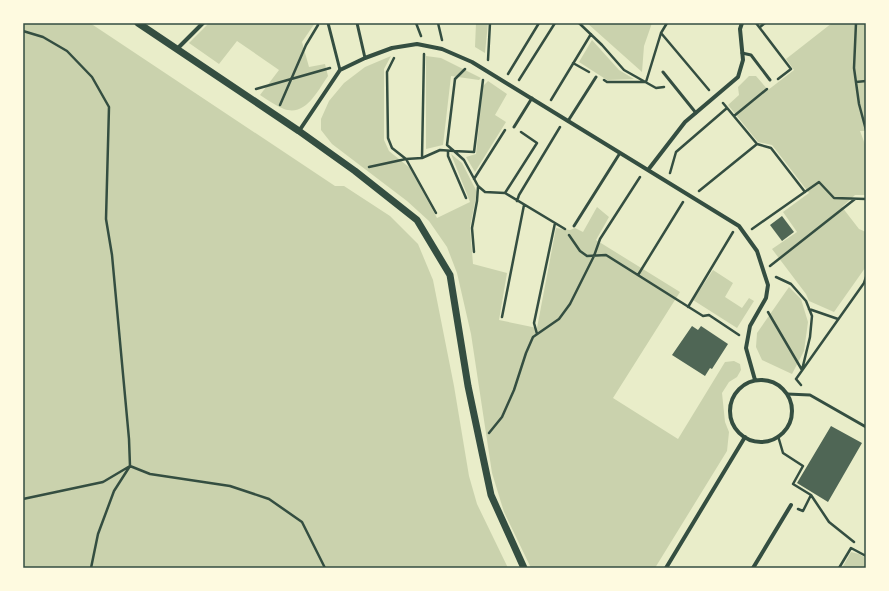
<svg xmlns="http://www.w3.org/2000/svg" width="889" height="591" viewBox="0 0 889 591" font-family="'Alegreya Sans',sans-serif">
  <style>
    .green { fill: #cad2ad }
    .building { fill: #4f6655 }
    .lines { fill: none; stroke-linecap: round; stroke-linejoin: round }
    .path { stroke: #344e41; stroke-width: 2.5 }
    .service { stroke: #344e41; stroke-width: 3 }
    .minor { stroke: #344e41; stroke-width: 4 }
    .tertiary { stroke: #344e41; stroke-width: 7 }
    .neatline { fill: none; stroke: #344e41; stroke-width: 1.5 }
  </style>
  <rect width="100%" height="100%" fill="#e9edc9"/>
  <path class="green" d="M23 23H90L335 186H344L390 216 418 244 433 280 454 386 469 476 477 504 508 568H23Z
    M209 23H315L302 42 309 67 325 64 328 76C318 90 306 117 284 109 276 106 268 100 260 95L279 70 237 41 219 64 189 43Z
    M476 23H488L485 53 475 47Z
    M587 23H652L644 46 642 72Z
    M832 23H866V131H860L866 147V195H855L842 207 859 229 866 232 865 268 834 312 809 301 806 294 772 249 797 232 783 212 809 193 772 145 758 142 728 105 739 95 738 87 749 76H756L768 90 794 70 786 59Z
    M592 40 619 70 634 79 607 80 579 62Z
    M391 56 384 69V140L389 151 410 168 437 218 470 202 451 154 462 163 477 192 470 227 473 264 507 273 499 320 537 328 556 228 570 230 575 228 583 232 597 207 609 217 596 240 680 292 613 398 678 439 725 362 734 361 740 364 741 370 737 377 729 382 722 393 725 422 729 432 727 451 655 568H531L504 512 492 473 471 334 457 273 447 247 429 221 407 201 332 144 321 130V119L329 101 344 83 365 67Z
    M426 56 441 58 481 78 479 80 451 76 443 145 426 149Z
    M488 81 507 94 495 115 506 122 475 172 466 157 476 154 483 86Z
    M713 270 733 283 725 297 742 308 749 298 754 301 737 328 693 300Z
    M789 287 801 299 808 322 804 351 792 374 762 360 756 347 757 333Z
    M851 552 859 554 866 558V568H842Z"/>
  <path class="building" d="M782 216 794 232 782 241 770 225Z
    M692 326 698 330 701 326 728 344 712 369 710 368 705 376 672 355Z
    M831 426 862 443 828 502 797 483Z"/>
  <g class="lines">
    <path class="path" d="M416 23 421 36
      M438 23 442 40
      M579 23 602 45 624 70 656 88 664 87
      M756 23 791 69 778 79
      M856 23 854 68 859 104 866 130
      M760 27 765 23
      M23 31 43 37 67 51 92 77 109 107 106 219 112 255 129 439 130 466 114 491 98 534 91 568
      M661 33 709 90
      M394 58 387 72 388 138 392 148 406 159 436 213
      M488 60 490 23
      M573 63 589 72
      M465 69 455 79 447 145 454 151 474 152 483 80
      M508 74 539 23
      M519 80 555 23
      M604 80 607 82H646L661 33 667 23
      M856 82 866 81
      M256 89 330 68
      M551 100 591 34
      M723 103 757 144 771 148 805 192
      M280 105 306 45 318 25
      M734 116 767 89
      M448 151V156L466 198
      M422 158 424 54
      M369 167 406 159 422 158 440 150 454 151 464 160 478 186 485 192 505 193 565 229
      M670 173 676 152 727 108
      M474 179 505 130
      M699 191 757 144
      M505 193 537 143 521 132
      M517 201 519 195 560 127
      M752 229 819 182 834 198 866 199
      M569 235 580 251 587 256 606 255 703 316 709 315 739 335
      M474 252 472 228 477 201 478 187
      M770 266 855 199
      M638 275 683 202
      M776 277 791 284 806 301 812 316 810 337 802 370
      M688 307 733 232
      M809 309 838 319
      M768 312 802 370
      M502 317 524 205
      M537 334 534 323 555 223
      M801 385 796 379 864 283 866 277
      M489 433 502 417 514 390 526 353 533 337 559 319 570 304 594 256 600 239 640 177
      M778 436 783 453 803 466 793 484 811 495 829 522 854 542
      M23 499 103 482 130 466 150 474 230 486 269 499 302 522 325 568
      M798 509 803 511 811 495
      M839 568 851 548 866 556"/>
    <path class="service" d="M328 23 340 70
      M357 23 365 58
      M742 53 751 55 770 80
      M663 72 696 113
      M568 121 596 77
      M514 127 532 98
      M574 226 620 153
      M787 394 810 395 866 427"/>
    <path class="minor" d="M177 49 203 23
      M299 131 340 70 365 58 392 48 417 44 442 49 472 62 739 226 757 251 768 285 766 298 750 326 746 348 755 380
      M648 170 685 122 738 77 743 60 740 29 742 23
      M730 411a31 31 0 1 1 62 0a31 31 0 1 1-62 0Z
      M666 568 745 437
      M753 568 791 505"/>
    <path class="tertiary" d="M138 23 299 131 355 171 417 220 450 275 468 386 491 495 524 568"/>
  </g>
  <rect width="889" height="591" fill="none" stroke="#fefae0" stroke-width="48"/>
  <rect x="24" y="24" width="841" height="543" class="neatline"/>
</svg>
